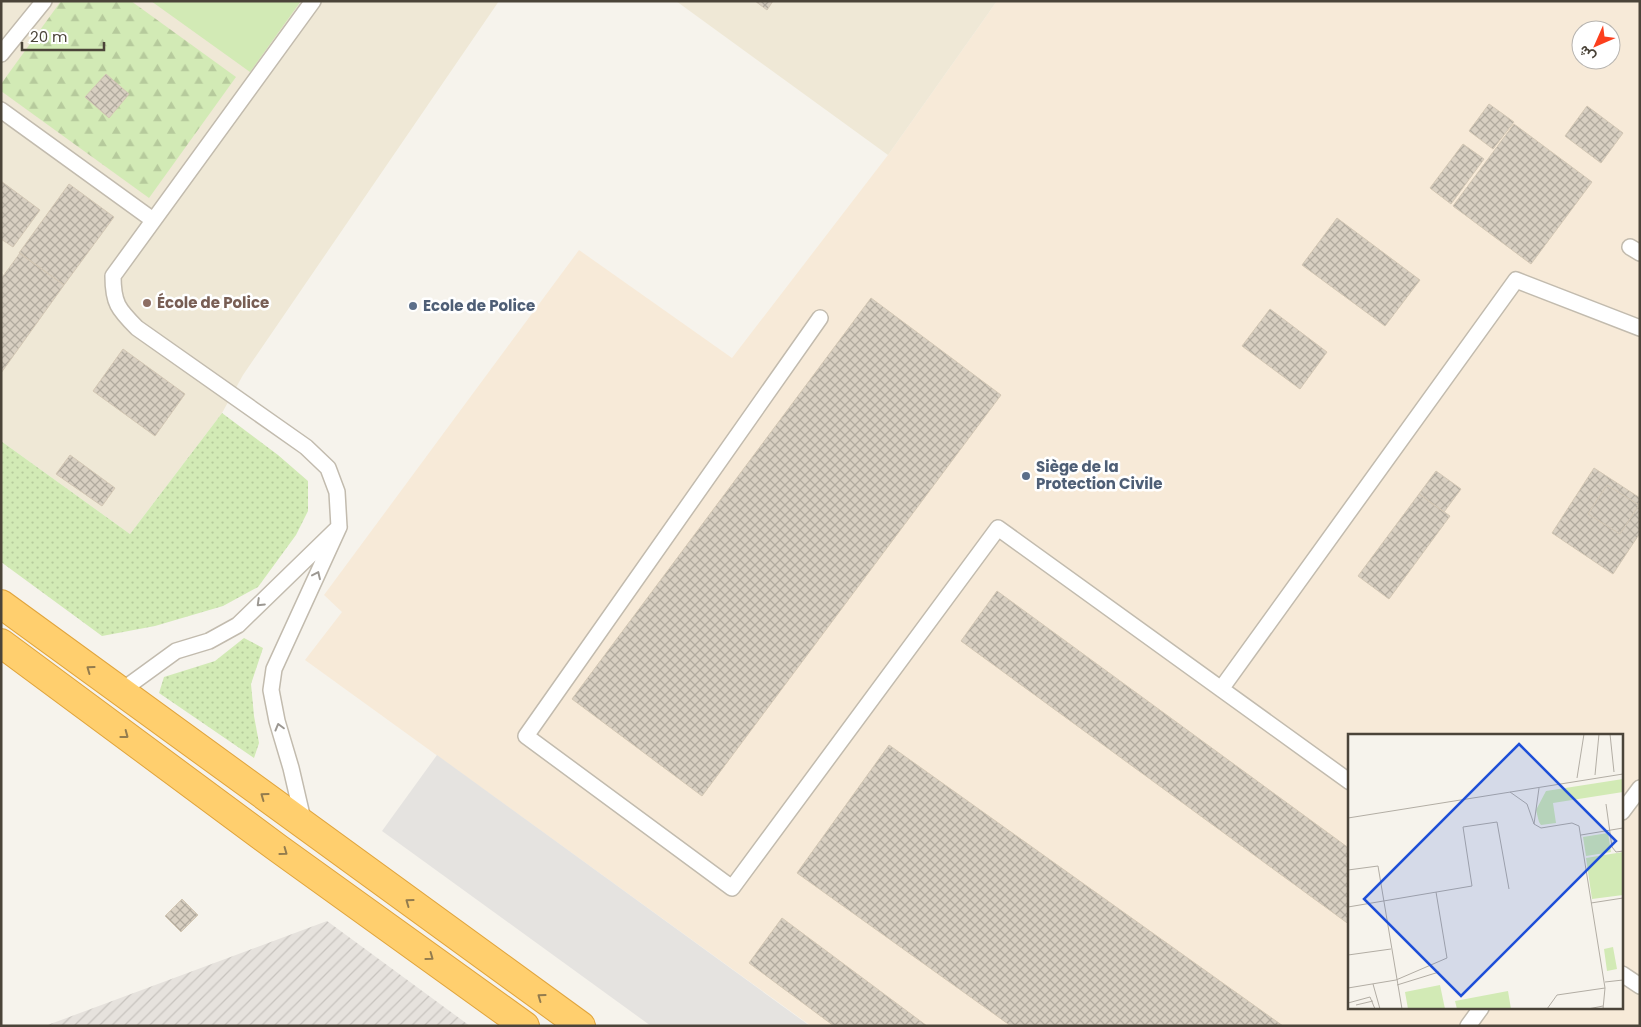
<svg xmlns="http://www.w3.org/2000/svg" width="1641" height="1027" viewBox="0 0 1641 1027" font-family="Poppins,Vazirmatn,sans-serif">
  <style>
    .commercial { fill: #f7ead8; fill-rule: evenodd }
    .industrial { fill: url(#industrial-furrows) }
    .education { fill: #efe8d6 }
    .grass { fill: url(#grass-dots) }
    .forest { fill: url(#forest-firs) }
    .pitch { fill: #d2eab5 }
    .parking { fill: #e5e3e0 }
    .building { fill: url(#building-cross-hatch); stroke: #d3c7b4 }
    .lines { fill: none; stroke-linecap: round; stroke-linejoin: round }
    .lane-casing { stroke: #c2bbae; stroke-width: 18 }
    .highway-casing { stroke: #e0a43c; stroke-width: 30 }
    .lane { stroke: #fff; stroke-width: 15 }
    .highway { stroke: #ffcf6e; stroke-width: 28 }
    .oneway { stroke: #9c9892 }
    .oneway2 { stroke: #937c4e }
    .education-dot { fill: #8d6e63; stroke: #fff; stroke-width: 2 }
    .service-dot { fill: #5c6f8a; stroke: #fff; stroke-width: 2 }
    .labels { text-anchor: middle; stroke-width: 5; stroke-linejoin: round; paint-order: stroke }
    .education-label { font-size: 15px; font-weight: bold; fill: #785e54; stroke: #fff; text-anchor: start }
    .service-label { font-size: 15px; font-weight: bold; fill: #4e5e75; stroke: #fff; text-anchor: start }
    .inset-road { fill: none; stroke: #b2ada4; stroke-width: 1 }
    .view { fill: #1d4ed8; fill-opacity: 0.15; stroke: #1d4ed8; stroke-width: 2.5 }
    .inset-edge { fill: none; stroke: #4b4439; stroke-width: 2.5 }
  </style>
  <defs>
    <pattern id="industrial-furrows" width="10" height="10" patternUnits="userSpaceOnUse" patternTransform="scale(1.25)"><rect width="10" height="10" fill="#e6e2dd"/><path d="M-1 1l2-2M0 10L10 0M9 11l2-2" fill="none" stroke="#c7c3be"/></pattern>
    <pattern id="grass-dots" width="8" height="8" patternUnits="userSpaceOnUse" patternTransform="scale(1.25)"><rect width="8" height="8" fill="#d2eab5"/><path d="M2 2h.1M6 6h.1" fill="none" stroke="#b6ca9c" stroke-width="1.8" stroke-linecap="round"/></pattern>
    <pattern id="forest-firs" width="22" height="20" patternUnits="userSpaceOnUse" patternTransform="scale(1.25)"><rect width="22" height="20" fill="#d2eab5"/><path d="M5 1l3.5 6h-7zM16 11l3.5 6h-7z" fill="#b6ca9c"/></pattern>
    <pattern id="building-cross-hatch" width="8" height="8" patternUnits="userSpaceOnUse" patternTransform="scale(1.25)"><rect width="8" height="8" fill="#d8cfc1"/><path d="M0 0l8 8M0 8l8-8" fill="none" stroke="#b1aa9e"/></pattern>
  </defs>
  <rect width="100%" height="100%" fill="#f6f3ec"/>
  <path class="commercial" d="M997 1H1640V1026H811L305 660 342 612 324 595 579 250 732 358 888 155ZM1581 30H1611V60H1581ZM1350 736H1622V1008H1350Z"/>
  <path class="industrial" d="M327 921 470 1026H45Z"/>
  <path class="education" d="M1 1H499L243 375 222 413 130 534 1 441Z
    M676 1H997L888 155Z"/>
  <path class="grass" d="M222 413 278 455 308 481V511L296 535 258 587 223 606 155 626 102 636 1 562V441L130 534Z
    M244 638 263 648 251 684 254 716 259 743 254 758 159 693 164 677 215 661Z"/>
  <path class="forest" d="M61 1H131L236 77 149 198 1 91V84Z"/>
  <path class="pitch" d="M151 1H301L250 72Z"/>
  <path class="parking" d="M437 755 810 1026H651L382 831Z"/>
  <path class="building" d="M755 1H773L767 10Z
    M106 74 129 94 109 118 85 97Z
    M1489 104 1514 122 1493 149 1469 131Z
    M1587 106 1623 133 1601 163 1565 136Z
    M1514 124 1592 182 1531 264 1453 206Z
    M1463 144 1484 159 1451 204 1430 188Z
    M1 181 40 210 13 247 1 239Z
    M69 184 114 217 64 285 19 253Z
    M1337 218 1420 280 1385 326 1302 265Z
    M20 253 64 285 1 373V279Z
    M871 298 1001 395 702 796 572 699Z
    M1270 309 1327 352 1300 389 1242 346Z
    M123 349 185 394 155 436 93 391Z
    M70 455 115 488 102 506 56 474Z
    M1594 468 1640 498V533L1613 574 1552 533Z
    M1436 471 1461 489 1444 512 1419 494Z
    M1607 485 1639 505 1620 534 1588 514Z
    M1419 494 1450 516 1389 599 1358 576Z
    M997 591 1350 849V925L961 641Z
    M889 745 1283 1026H1011L797 873Z
    M182 899 198 915 181 932 165 916Z
    M782 918 927 1026H834L749 963Z"/>
  <g class="lines">
    <defs>
      <path id="lane" d="M313 1 113 276C113 303 118 309 137 328L306 447 328 468 337 492 339 527
        M1 54 44 1
        M1 110 153 220
        M1630 247 1640 253
        M820 318 526 736 732 888 998 528 1350 782
        M1221 689 1516 280 1640 328
        M121 691 176 651 209 641 238 625 339 527 274 669 271 690 277 721 291 768 304 824
        M1622 812 1640 788
        M1622 974 1640 986
        M1468 1026 1481 1008"/>
      <path id="highway" d="M1 604 581 1026
        M1 643 279 849 525 1026"/>
    </defs>
    <use href="#lane" class="lane-casing"/>
    <use href="#highway" class="highway-casing"/>
    <use href="#lane" class="lane"/>
    <use href="#highway" class="highway"/>
  </g>
  <defs><path id="oneway-chevron" d="M-2-3.5L2.5 0L-2 3.5" fill="none" stroke-width="1.6" stroke-linecap="round" stroke-linejoin="round" transform="scale(1.25)"/></defs>
  <g class="oneway">
    <use href="#oneway-chevron" transform="translate(317 575) rotate(-65)"/>
    <use href="#oneway-chevron" transform="translate(260 603) rotate(136)"/>
    <use href="#oneway-chevron" transform="translate(279 727) rotate(-105)"/>
  </g>
  <g class="oneway2">
    <use href="#oneway-chevron" transform="translate(90 669) rotate(-144)"/>
    <use href="#oneway-chevron" transform="translate(125 735) rotate(37)"/>
    <use href="#oneway-chevron" transform="translate(264 796) rotate(-144)"/>
    <use href="#oneway-chevron" transform="translate(284 852) rotate(36)"/>
    <use href="#oneway-chevron" transform="translate(409 902) rotate(-144)"/>
    <use href="#oneway-chevron" transform="translate(430 957) rotate(36)"/>
    <use href="#oneway-chevron" transform="translate(541 997) rotate(-144)"/>
  </g>
  <circle class="education-dot" cx="147" cy="303" r="5"/>
  <g class="service-dot">
    <circle cx="413" cy="306" r="5"/>
    <circle cx="1026" cy="476" r="5"/>
  </g>
  <g class="labels">
    <g class="education-label">
      <text x="157" y="308">École de Police</text>
    </g>
    <g class="service-label">
      <text x="423" y="311">Ecole de Police</text>
      <text x="1036" y="472">Siège de la<tspan x="1036" dy="17">Protection Civile</tspan></text>
    </g>
  </g>
  <g transform="translate(1348 734)">
    <rect width="275" height="275" fill="#f6f3ec"/>
    <path d="M275 45V58L205 69 208 89 193 91 191 88 188 76 198 57Z" fill="#d2eab5"/>
    <path d="M260 99 263 118 238 122 235 103Z" fill="#d2eab5"/>
    <path d="M275 118V161L244 165 238 124ZM265 213 269 235 259 237 256 215ZM92 251 97 275H60L57 258ZM160 257 163 275H109L107 267Z" fill="#d2eab5"/>
    <path class="inset-road" d="M262 0 266 38M247 41 251 0M229 44 236 0M162 58 179 70 186 90 191 54M258 70 264 113 268 118 275 117M0 84 275 40M186 90 193 94 224 89 231 92 257 254 255 275M233 101 275 94M0 136 30 132 54 275M243 169 275 164M0 173 124 152 115 93 149 88 161 155M0 221 43 215M257 248 275 246M25 250 32 275M49 251 91 238M0 254 48 246 99 224 88 158M0 269 22 263 27 275M8 271 25 267M199 275 209 261 257 254M240 275 255 272"/>
    <path class="view" d="M171 10 268 107 113 262 16 165Z"/>
    <rect width="275" height="275" class="inset-edge"/>
  </g>
  <rect width="1641" height="1027" fill="none" stroke="#4b4439" stroke-width="5"/>
  <g transform="translate(1596 45) rotate(225)"><circle r="24" fill="#ffffff" stroke="#b7b4b0"/>
  <path d="M0-4L9 19L0 12L-9 19Z" fill="#fc3f1d"/>
  <text y="-8" font-size="14" font-weight="bold" text-anchor="middle" fill="#4b4439">ش</text>
  </g>
  <path d="M22 42v8h82v-8" fill="none" stroke="#4b4439" stroke-width="2.5"/>
  <text x="30" y="42" font-size="15" fill="#4b4439" stroke="#ffffff" stroke-width="4" paint-order="stroke">20 m</text>
</svg>
